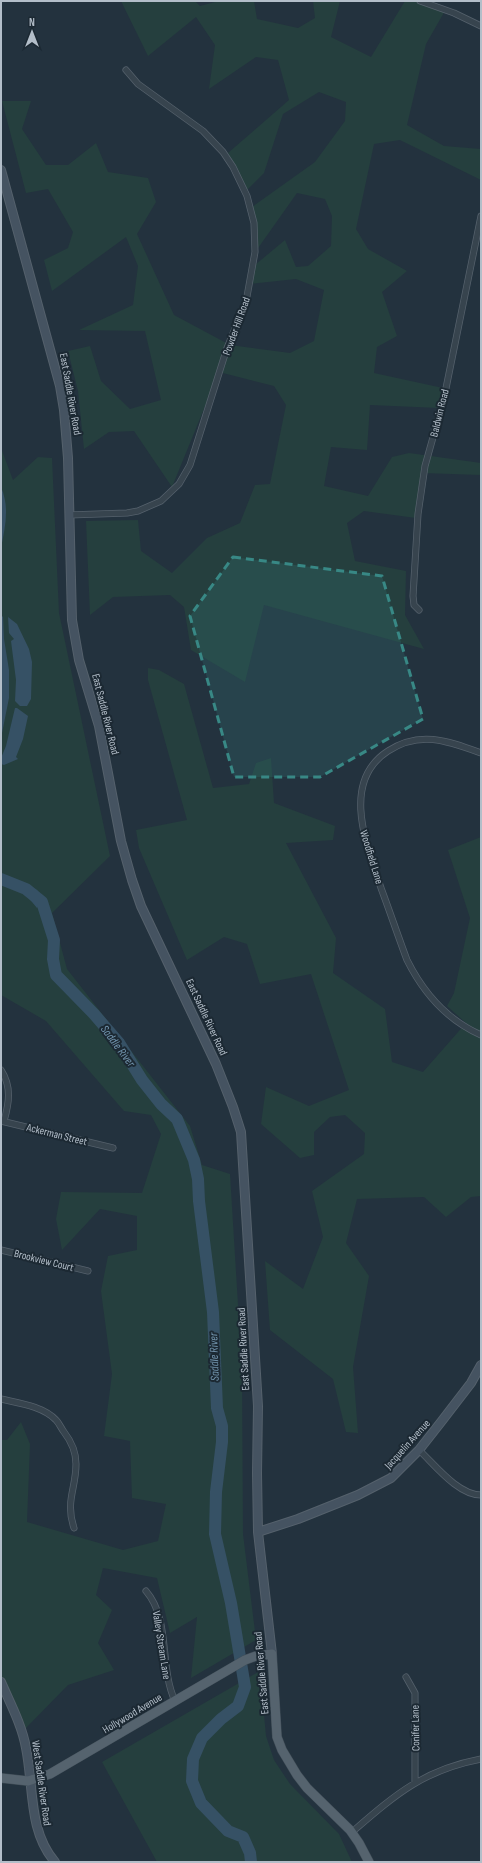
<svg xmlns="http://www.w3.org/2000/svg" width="482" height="1863" viewBox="0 0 482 1863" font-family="'Sofia Sans Condensed',sans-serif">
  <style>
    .green { fill: #253f3e }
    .water { fill: #365165 }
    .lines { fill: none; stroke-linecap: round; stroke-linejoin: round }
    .river { stroke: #365165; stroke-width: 12 }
    .street-casing { stroke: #55616c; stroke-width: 7 }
    .secondary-casing { stroke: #55616c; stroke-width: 10 }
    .primary-casing { stroke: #404d57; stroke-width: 10 }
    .street { stroke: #37444e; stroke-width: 5.5 }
    .secondary { stroke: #455361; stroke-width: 8 }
    .primary { stroke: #55636e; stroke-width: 9 }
    .marked { fill: #388885; fill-opacity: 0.2; stroke: #388885; stroke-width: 3; stroke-dasharray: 8 5; stroke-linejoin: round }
    .labels { text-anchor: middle; stroke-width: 4; stroke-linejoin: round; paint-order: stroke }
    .street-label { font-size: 11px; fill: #b3bec9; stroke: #1c2933 }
    .water-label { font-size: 12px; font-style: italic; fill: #7294ad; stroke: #1c2933 }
  </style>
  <rect width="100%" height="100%" fill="#23323e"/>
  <path class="green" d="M121 1H195L200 6 219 1H254L257 19 298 28 315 18 313 1H340L331 37 371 57 405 1H426L446 9 426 44 407 125 444 146 481 149V180L400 140 374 144 356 229 368 249 407 271 382 292 397 336 377 347 374 373 443 388 439 408 370 405 367 450 331 447 324 486 368 496 392 457 409 453 481 463V475L422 473 416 518 364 511 347 523 355 561 406 571 405 615 424 649 264 605 245 682 191 650 184 607 170 595 113 597 90 615 86 521 138 520 141 551 172 573 207 538 240 523 255 485 270 484 286 405 274 386 219 372 172 487 134 431 109 432 84 449 78 391 68 351 90 346 101 381 130 409 161 400 145 331 79 330 133 305 138 266 126 237 52 291 44 260 68 248 73 232 48 189 26 193 2 101H31L22 129 46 165H68L96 143 108 172 148 178 156 202 137 234 174 315 230 345 290 353 314 341 324 290 296 279 250 284 255 265 285 240 296 267 308 266 331 246 332 216 325 199 297 193 256 251 252 207 315 162 345 121 346 102 319 92 283 114 264 173 247 190 228 153 289 100 278 60 256 57 209 89 215 45 196 17 148 56Z
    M1 448 13 480 38 457 52 458 59 613 110 856 52 913 67 969 190 1126 202 1165 230 1174 242 1370 243 1534 256 1640 191 1678 197 1617 170 1633 157 1578 103 1568 96 1595 112 1610 98 1643 114 1670 68 1685 23 1731 9 1698 1 1697V1440H7L21 1422 30 1444 27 1522 123 1550 158 1541 166 1504 132 1498 130 1441 104 1436 112 1374 101 1291 108 1256 137 1250V1216L100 1209 62 1250 56 1219 61 1192 142 1193 161 1134 151 1115 124 1111 46 1021 1 995Z
    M148 668 159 670 184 684 213 788 249 784 256 763 271 758 274 803 335 826 333 840 286 843 336 938 333 973 385 1009 392 1062 423 1072 466 1023 447 1006 454 993 470 918 448 850 481 837V1196L471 1197 446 1217 424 1197 357 1199 346 1243 369 1276 353 1367 358 1433 346 1432 333 1379 270 1330 265 1261 303 1289 323 1237 312 1191 364 1154 365 1133 345 1115 330 1117 314 1132V1155L300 1158 261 1124 266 1087 309 1106 349 1090 311 974 260 984 247 944 224 937 187 960 139 848 136 830 187 820 148 680Z
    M260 1671 266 1736 274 1760 290 1784 339 1834 352 1862H157L102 1762Z"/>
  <path class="water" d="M1 487C10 508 5 527 1 548Z
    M3 616 4 639 9 670V698L1 738V618Z
    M8 617 17 624 29 649 32 662 31 699 27 706H20L15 701 16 680 11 641 14 639 9 633Z
    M15 708H17L28 716 23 739 16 757 18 759 4 765 1 764V758L6 746Z
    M1 874 37 890 43 899 37 908 23 891 1 882Z"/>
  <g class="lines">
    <path class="river" d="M1 879 26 889 42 902 54 940 53 959 56 975 94 1014 119 1043 142 1080 161 1104 177 1119 194 1160 198 1179 199 1201 213 1312 217 1408 222 1426V1442L216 1492 215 1534 231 1603 245 1687 238 1706 221 1719 202 1738 193 1759 192 1781 201 1803 228 1831 243 1837 250 1853 251 1862"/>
    <defs>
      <path id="street" d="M420 1 454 13 481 26
        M69 515 127 513 138 511 161 501 179 484 190 465 227 348 246 302 255 252 254 223 247 196 233 167 223 152 203 131 138 84 126 70
        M419 610 414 605 413 596 418 514 425 466 444 398 481 216
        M481 753C448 741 420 730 388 751 340 782 367 846 381 888 390 912 398 936 407 960 423 992 447 1020 481 1035
        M1 1070C12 1087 9 1103 4 1121
        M1 1121 113 1148
        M1 1250 88 1271
        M1 1399C18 1403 43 1406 56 1420 59 1423 61 1428 64 1432 71 1441 76 1453 76 1464 76 1489 65 1501 74 1528
        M419 1450C435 1465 458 1495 481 1495
        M146 1591C171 1620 159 1667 175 1701
        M406 1677 415 1693V1782
        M352 1832C395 1795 423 1770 481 1759"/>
      <path id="secondary" d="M1 170 60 386 64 410 68 458 72 620 79 660 99 726 121 841 132 880 141 906 216 1064 233 1107 241 1132 258 1406 257 1473 258 1532 272 1654
        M258 1532 298 1519 358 1495 391 1478 419 1450 441 1422 471 1383 481 1365
        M1 1682C10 1703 22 1725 26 1748 34 1787 28 1831 55 1862"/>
      <path id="primary" d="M1 1778 28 1781 50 1774 245 1660 256 1656 272 1654 277 1737 282 1750 297 1775 307 1788 350 1830 359 1843 369 1862"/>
    </defs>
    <use href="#street" class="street-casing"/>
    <use href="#secondary" class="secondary-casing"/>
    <use href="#primary" class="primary-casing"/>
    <use href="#street" class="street"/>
    <use href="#secondary" class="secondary"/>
    <use href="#primary" class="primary"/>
  </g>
  <path class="marked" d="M233 557 382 576 423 719 320 777H234L190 616Z"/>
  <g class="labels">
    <g class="street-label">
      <text transform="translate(236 326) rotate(-70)" y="4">Powder Hill Road</text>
      <text transform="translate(71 394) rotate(80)" y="4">East Saddle River Road</text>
      <text transform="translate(439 413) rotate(-76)" y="4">Baldwin Road</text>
      <text transform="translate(106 714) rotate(76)" y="4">East Saddle River Road</text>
      <text transform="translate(372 857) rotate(73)" y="4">Woodfield Lane</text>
      <text transform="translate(207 1017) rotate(65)" y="4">East Saddle River Road</text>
      <text transform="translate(57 1134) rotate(14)" y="4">Ackerman Street</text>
      <text transform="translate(44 1260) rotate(14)" y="4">Brookview Court</text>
      <text transform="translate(243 1349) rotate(-93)" y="4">East Saddle River Road</text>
      <text transform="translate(407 1444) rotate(-48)" y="4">Jacquelin Avenue</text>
      <text transform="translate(162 1645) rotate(81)" y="4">Valley Stream Lane</text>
      <text transform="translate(261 1673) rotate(-95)" y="4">East Saddle River Road</text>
      <text transform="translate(132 1713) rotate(-31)" y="4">Hollywood Avenue</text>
      <text transform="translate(415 1728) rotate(-91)" y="4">Conifer Lane</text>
      <text transform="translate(42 1783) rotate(82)" y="4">West Saddle River Road</text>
    </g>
    <g class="water-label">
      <text transform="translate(118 1046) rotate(53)" y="4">Saddle River</text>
      <text transform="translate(214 1357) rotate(-92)" y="4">Saddle River</text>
    </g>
  </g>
  <rect width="482" height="1863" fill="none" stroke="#b3bec9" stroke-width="4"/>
  <g transform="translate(32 32)" stroke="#1c2933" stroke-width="3" paint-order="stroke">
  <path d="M0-3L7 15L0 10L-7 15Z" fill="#b3bec9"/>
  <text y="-6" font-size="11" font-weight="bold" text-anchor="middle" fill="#b3bec9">N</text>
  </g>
</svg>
